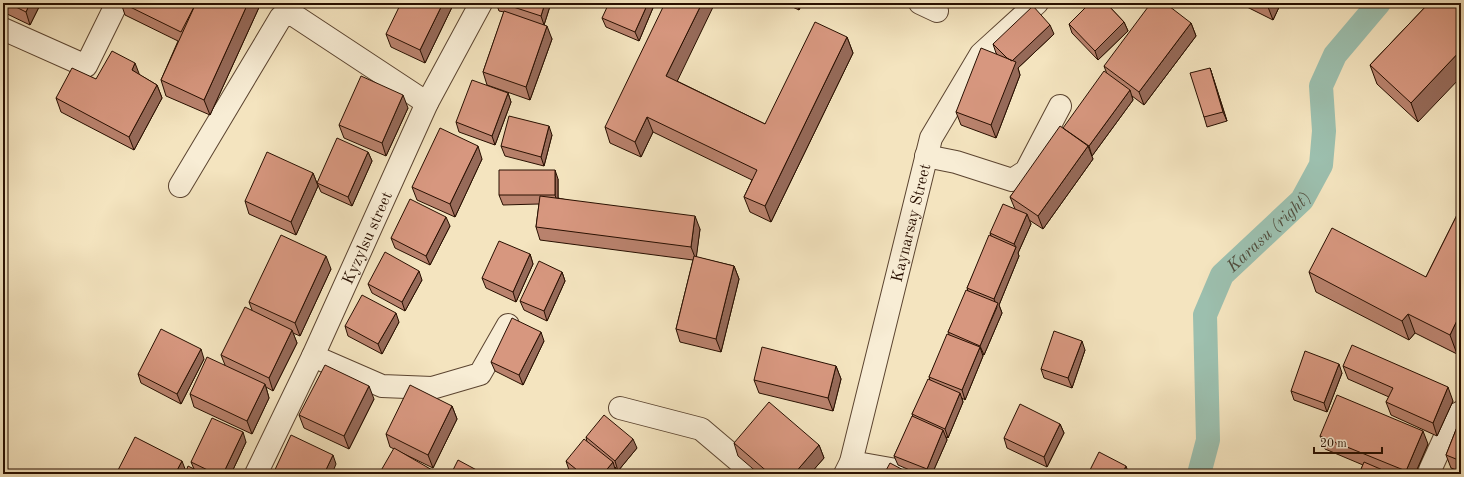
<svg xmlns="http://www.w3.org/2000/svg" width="1464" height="477" viewBox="0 0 1464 477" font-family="'Old Standard TT',serif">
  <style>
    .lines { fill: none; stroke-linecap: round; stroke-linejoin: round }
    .canal { stroke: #9cbfae; stroke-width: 24 }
    .minor-casing { stroke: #5b4430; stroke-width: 24 }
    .minor { stroke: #f8edd5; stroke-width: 22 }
    .wall { fill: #b9826d; stroke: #280f00 }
    .shaded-wall { fill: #966a59; stroke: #280f00 }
    .building { fill: #d7977f; stroke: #280f00 }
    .labels { text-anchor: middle; stroke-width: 3.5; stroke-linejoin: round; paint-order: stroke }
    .street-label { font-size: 16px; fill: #280f00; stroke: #f8edd5 }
    .water-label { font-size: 17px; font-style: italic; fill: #514d3d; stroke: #f8edd5 }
  </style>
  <rect width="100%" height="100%" fill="#f4e4bf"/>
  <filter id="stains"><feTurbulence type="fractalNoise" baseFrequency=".005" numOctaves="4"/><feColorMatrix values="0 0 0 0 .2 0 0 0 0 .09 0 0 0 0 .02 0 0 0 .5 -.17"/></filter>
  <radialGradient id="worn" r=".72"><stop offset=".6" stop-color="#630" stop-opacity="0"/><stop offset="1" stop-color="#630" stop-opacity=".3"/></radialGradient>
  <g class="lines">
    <path class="canal" id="s1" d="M1199 474 1208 440 1205 315 1222 275 1302 200 1321 165 1324 131 1321 86 1335 55 1379 3"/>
    <defs>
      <g id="minor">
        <path d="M920 3 937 11"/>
        <path d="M3 29 86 66 117 3"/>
        <path d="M926 156 956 162 1012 180 1026 171 1060 106"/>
        <path d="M180 186 281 17 292 14 427 103"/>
        <path d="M313 356 382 386 432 388 480 374 508 325"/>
        <path d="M620 408 701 429 754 474"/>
        <path d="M851 462 902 471 906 474"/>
        <path d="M1430 470 1455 415 1461 412"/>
        <path id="s2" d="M256 474 313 356 427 103 481 3"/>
        <path id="s3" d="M845 474 851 462 931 138 981 54 1037 3"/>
      </g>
    </defs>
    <use href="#minor" class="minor-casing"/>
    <use href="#minor" class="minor"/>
  </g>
  <path class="wall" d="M3 3H41L30 25 3 12Z
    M121 3H261L210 115 166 96 161 80 178 41 125 15Z
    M454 3 425 63 391 47 386 34Z
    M496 3H551L544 25 552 39 530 100 487 85 483 72 504 12 499 11Z
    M655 3 639 41 606 27 602 18Z
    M784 3H802L799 10Z
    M1084 3H1106L1124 22 1128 31 1098 60 1072 33 1069 24 1088 6Z
    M1239 3H1281L1273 20Z
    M1429 3 1418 122 1377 84 1370 65Z
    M1191 23 1196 36 1144 105 1132 96 1133 100 1092 156 1091 155 1093 159 1043 229 1029 220 1031 224 1018 253 1019 256 999 305 1002 313 984 355H982L983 356 965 400 962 398 963 402 948 438 946 437 947 440 932 474H919L898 465 894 456 913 417 912 414 930 380 929 377 949 334 948 332 968 291 967 288 991 236 990 233 1015 209 1010 197 1107 74 1104 66Z
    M1054 34 1018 68 1020 75 996 138 961 125 956 112 998 55 996 53 993 44Z
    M847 37 853 53 771 222 750 212 744 197 752 180 653 132 641 157 610 143 605 127 677 81 765 124Z
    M1210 68 1227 121 1207 127 1204 117Z
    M140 75 157 85 162 98 134 150 61 112 56 98 96 79Z
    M508 93 511 102 495 145 459 132 456 122Z
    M408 108 386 156 344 138 339 125Z
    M552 135 544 166 505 156 501 146Z
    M368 152 372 161 352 206 321 192 317 183Z
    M482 159 455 217 417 200 412 187Z
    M313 173 318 186 296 235 249 214 245 201Z
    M558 179V198L700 229 696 257 734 266 739 279 721 352 680 342 676 329 693 260 540 240 536 227 539 204 503 205 499 195Z
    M1461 207 1457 354 1415 333 1409 340 1316 292 1309 272 1426 277Z
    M450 226 430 265 395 248 391 238Z
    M530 254 533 264 516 302 486 288 482 278Z
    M331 269 300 336 293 333 297 343 273 391 266 387 269 398 252 434 194 407 190 394 225 365 221 355 252 310 249 302Z
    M562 272 565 281 547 321 524 310 520 301Z
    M422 280 405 311 372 293 368 284Z
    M399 322 382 354 348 336 345 326Z
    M544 341 523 385 495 371 491 362Z
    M1085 350 1072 388 1044 378 1041 369Z
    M204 359 181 404 141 383 138 374Z
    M836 366 841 379 833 411 759 393 754 380Z
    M1343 366 1453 401 1437 436 1391 415 1386 402 1389 397 1348 379Z
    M1342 373 1327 412 1294 400 1291 391Z
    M374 399 349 449 304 428 299 415Z
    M452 406 457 419 433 468 390 447 386 434Z
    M1461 417V472L1451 468 1446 455Z
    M1060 424 1064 433 1047 467 1007 448 1004 438Z
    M1320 436 1428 444 1415 474H1359L1363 465 1325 449Z
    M586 437 637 448 618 471 615 467 616 472 614 474H574L569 470 566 461 587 442Z
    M246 442 231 474H116L186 472 194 469 191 462Z
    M734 443 819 445 824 458 810 474H759L738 456Z"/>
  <path class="shaded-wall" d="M30 3H41L30 25 26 12Z
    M248 3H261L210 115 204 100Z
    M443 3H454L425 63 420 50Z
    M545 3H551L544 25 541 16Z
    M648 3H655L639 41 635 32Z
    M702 3H715L672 92 666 76Z
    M796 3H802L799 10Z
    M1270 3H1281L1273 20 1268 7Z
    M1124 22 1128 31 1098 60 1095 51Z
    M1191 23 1196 36 1144 105 1139 92Z
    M1050 25 1054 34 1018 68 1020 75 996 138 991 125 1010 62Z
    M547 26 552 39 530 100 526 87Z
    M847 37 853 53 771 222 765 206Z
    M1461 50V77L1418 122 1411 103Z
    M135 63 140 76 132 70Z
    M1210 68 1213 77 1227 121 1223 112Z
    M157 85 162 98 134 150 129 137Z
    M1130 90 1133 100 1092 156 1089 146Z
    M508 93 511 102 495 145 492 136Z
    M403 95 408 108 386 156 382 143Z
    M647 117 653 132 641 157 635 142Z
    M549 126 552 135 544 166 541 157Z
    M478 146 482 159 455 217 450 204Z
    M1088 146 1093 159 1043 229 1038 216Z
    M368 152 372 161 352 206 348 197Z
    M555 170 558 179V204L555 195Z
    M313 173 318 186 296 235 291 222Z
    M1027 214 1031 224 1018 253 1019 256 999 305 1002 313 984 355 980 346 997 307 994 299 1016 247 1014 244Z
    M695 216 700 229 696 260 691 247Z
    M446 217 450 226 430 265 426 256Z
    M530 254 533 264 516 302 513 292Z
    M326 256 331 269 300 336 295 323Z
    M734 266 739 279 721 352 716 339Z
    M419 271 422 280 405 311 402 302Z
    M562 272 565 281 547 321 544 311Z
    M1461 312V345L1457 354 1450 335Z
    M396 313 399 322 382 354 378 344Z
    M1408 314 1415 333 1409 340 1402 321Z
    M292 330 297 343 273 391 269 378Z
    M541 332 544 341 523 385 519 375Z
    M1082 341 1085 350 1072 388 1068 378Z
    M980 347 983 356 965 400 962 390Z
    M201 349 204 359 181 404 177 394Z
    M1339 364 1342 373 1327 412 1324 403Z
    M836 366 841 379 833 411 828 398Z
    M265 384 269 398 252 434 247 421Z
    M369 386 374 399 349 449 344 436Z
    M1448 387 1453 401 1437 436 1433 423Z
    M960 393 963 402 948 438 945 429Z
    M452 406 457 419 433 468 428 455Z
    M1060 424 1064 433 1047 467 1044 457Z
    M943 430 947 440 932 474H928L927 469Z
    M1423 431 1428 444 1415 474H1407L1406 471Z
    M243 432 246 442 231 474H223Z
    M633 439 637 448 618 471 615 461Z
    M819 445 824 458 810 474H794Z
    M333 455 336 464 332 474H324Z
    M182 461 187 474H175Z
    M613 462 616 472 614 474H603Z
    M1126 466 1129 474H1122Z"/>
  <path class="building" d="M8 3H30L26 12Z
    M122 3H196L181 32Z
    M196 3H248L204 100 161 80Z
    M401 3H443L420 50 386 34Z
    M501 3H545L541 16Z
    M609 3H648L635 32 602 18Z
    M665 3H702L666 76 765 124 815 22 847 37 765 206 744 197 757 170 647 117 635 142 605 127Z
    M1090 3H1106L1124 22 1095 51 1069 24Z
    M1151 3H1165L1191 23 1139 92 1104 66Z
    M1260 3H1270L1268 7Z
    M1429 3H1461V50L1411 103 1370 65Z
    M1033 6 1050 25 1012 61 1007 58 993 44Z
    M504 11 547 26 526 87 483 72Z
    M981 48 1016 62 991 125 956 112Z
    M112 51 135 63 132 70 157 85 129 137 56 98 72 68 96 79Z
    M1210 68 1223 112 1204 117 1190 73Z
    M1104 71 1130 90 1089 146 1063 128Z
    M361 76 403 95 382 143 339 125Z
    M472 80 508 93 492 136 456 122Z
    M509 116 549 126 541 157 501 146Z
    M1060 126 1088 146 1038 216 1010 197Z
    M440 128 478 146 450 204 412 187Z
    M337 138 368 152 348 197 317 183Z
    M267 152 313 173 291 222 245 201Z
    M499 170H555V195H499Z
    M540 196 695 216 691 247 536 227Z
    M410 199 446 217 426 256 391 238Z
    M1003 204 1027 214 1014 244 990 233Z
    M1461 207V312L1450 335 1408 314 1402 321 1309 272 1332 228 1426 277Z
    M281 235 326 256 295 323 249 302Z
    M989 235 1016 247 994 299 967 288Z
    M499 241 530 254 513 292 482 278Z
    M385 252 419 271 402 302 368 284Z
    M694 256 734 266 716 339 676 329Z
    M539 261 562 272 544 311 520 301Z
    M966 290 998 303 980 346 948 332Z
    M362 295 396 313 378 344 345 326Z
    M245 307 292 330 269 378 221 355Z
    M512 318 541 332 519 375 491 362Z
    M161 329 201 349 177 394 138 374Z
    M1054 331 1082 341 1068 378 1041 369Z
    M947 334 980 347 962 390 929 377Z
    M1352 345 1448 387 1433 423 1386 402 1393 388 1343 366Z
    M762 347 836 366 828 398 754 380Z
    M1305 351 1339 364 1324 403 1291 391Z
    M207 357 265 384 247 421 190 394Z
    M325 365 369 386 344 436 299 415Z
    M928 379 960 393 945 429 912 414Z
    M410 385 452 406 428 455 386 434Z
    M1337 395 1423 431 1406 471 1320 436Z
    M769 402 819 445 794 474H770L734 443Z
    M1020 404 1060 424 1044 457 1004 438Z
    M604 415 633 439 615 461 586 437Z
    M912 416 943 430 927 469 894 456Z
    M1461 417V461L1446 455Z
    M212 418 243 432 223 474H216L191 462Z
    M291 435 333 455 324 474H273Z
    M135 437 182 461 175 474H116Z
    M584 439 613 462 603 474H582L566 461Z
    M394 448 439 474H379Z
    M1099 452 1126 466 1122 474H1088Z
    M458 460 484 474H451Z
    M1364 462 1392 474H1359Z
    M890 463 911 474H884Z
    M188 466 204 474H185Z"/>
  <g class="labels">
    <g class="street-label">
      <text dy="6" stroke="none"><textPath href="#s3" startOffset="260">Kaynarsay Street</textPath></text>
      <text dy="6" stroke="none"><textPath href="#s2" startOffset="261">Kyzylsu street</textPath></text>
    </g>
    <g class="water-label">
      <text dy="6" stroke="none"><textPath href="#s1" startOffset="267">Karasu (right)</textPath></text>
    </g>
  </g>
  <rect width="1464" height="477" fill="none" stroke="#f4e4bf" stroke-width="16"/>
  <rect x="4" y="4" width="1456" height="469" fill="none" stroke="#280f00" stroke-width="2"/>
  <rect x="8" y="8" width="1448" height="461" fill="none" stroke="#280f00"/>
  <path d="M1314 447v6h68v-6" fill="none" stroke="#280f00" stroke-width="2"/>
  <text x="1320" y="447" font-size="12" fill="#280f00" stroke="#f8edd5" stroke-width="3" paint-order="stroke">20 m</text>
  <rect width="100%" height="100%" filter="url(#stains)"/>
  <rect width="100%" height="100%" fill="url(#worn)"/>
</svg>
